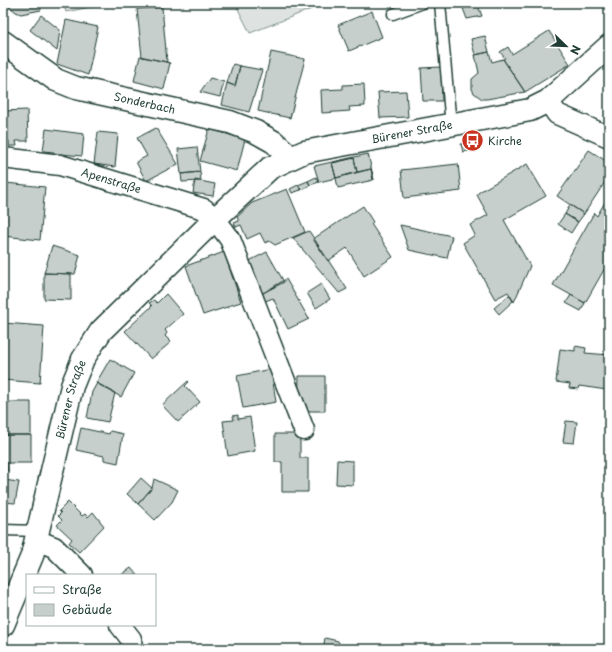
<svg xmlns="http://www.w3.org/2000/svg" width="612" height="652" viewBox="0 0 612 652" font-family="'Playpen Sans',sans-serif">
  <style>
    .green { fill: #dee3e2; stroke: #7e908b }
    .building { fill: #c7cfcc; stroke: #1f3d34 }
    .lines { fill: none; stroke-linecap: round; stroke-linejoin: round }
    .lane-casing { stroke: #1f3d34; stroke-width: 13 }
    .street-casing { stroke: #1f3d34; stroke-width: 23 }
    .secondary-casing { stroke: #1f3d34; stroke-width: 25 }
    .lane { stroke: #fff; stroke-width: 10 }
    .street { stroke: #fff; stroke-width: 20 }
    .secondary { stroke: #fff; stroke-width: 22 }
    .labels { text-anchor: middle; stroke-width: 3; stroke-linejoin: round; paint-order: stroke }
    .street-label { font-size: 11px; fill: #1f3d34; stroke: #fff }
    .poi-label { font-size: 11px; fill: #1f3d34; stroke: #fff; text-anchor: start }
  </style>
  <rect width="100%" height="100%" fill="#fff"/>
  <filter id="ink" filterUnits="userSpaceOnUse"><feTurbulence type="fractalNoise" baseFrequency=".025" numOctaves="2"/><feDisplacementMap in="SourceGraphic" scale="8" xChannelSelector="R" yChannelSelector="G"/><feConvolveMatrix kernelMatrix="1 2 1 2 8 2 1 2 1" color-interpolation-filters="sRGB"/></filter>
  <g filter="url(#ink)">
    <path class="green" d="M63 3H110L66 12Z
      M235 3H327L250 33Z"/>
    <path class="building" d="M5 3H40L41 10 21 14 16 12Z
      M461 3H477L482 16 467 19Z
      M162 7 167 62 142 57 137 9Z
      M372 11 382 37 349 51 338 25Z
      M41 15 60 30 57 51 30 30Z
      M66 20 98 27 88 75 57 64Z
      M549 31 570 64 525 92 503 59 505 58 500 52 508 47 512 54Z
      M485 36 489 52 475 55 471 39Z
      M271 52 305 59 290 118 258 111Z
      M489 52 492 62 503 59 525 92 487 99H482L474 93 472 89V79L479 73 475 55Z
      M140 56 170 63 164 89 134 81Z
      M233 64 240 66 235 86 227 83Z
      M240 66 262 70 249 112 222 105 227 83 235 86Z
      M441 67 442 101H423L421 68Z
      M210 78 224 82 220 97 200 92Z
      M364 84 365 106 349 107 350 111 322 113 321 90 343 89V85Z
      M406 91 408 117 380 118 378 92Z
      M27 110 28 141H16L17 146H9V141H3V111Z
      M156 128 178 164 146 181 136 162 147 156 137 138Z
      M46 129 84 134 82 156 61 154 60 157 53 156 54 152 43 151Z
      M209 129 245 139 237 171 200 161Z
      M98 132 118 134 115 167 94 164Z
      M475 141 477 149 463 152 461 144Z
      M197 147 200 172 181 174 178 149Z
      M589 150 609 163V176L584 214 557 196Z
      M368 154 374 180 371 169 357 172 354 158 332 163 336 178 319 182 314 166Z
      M354 158 357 172 336 178 332 163Z
      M458 164 461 191 404 198 401 170Z
      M527 164 546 196 504 220 530 266 514 302 508 292 495 299 463 243 475 235 470 225 488 215 477 195 479 192Z
      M371 169 373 180 338 188 336 178Z
      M200 172 201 181 182 182 181 174Z
      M316 177 319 182 310 185 308 181Z
      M195 180 215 184 213 196 193 193Z
      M308 181 310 185 301 190 298 185Z
      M6 183 45 187 40 240 3 236Z
      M298 185 301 190 292 193 290 189Z
      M287 189 305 232 275 245 269 241 265 243 260 233 247 239 241 225 236 227 234 223 239 221 237 217 252 203Z
      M609 195V261L585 303 553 285 594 213 597 216Z
      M570 205 584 214 578 222 565 214Z
      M363 206 373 222 371 224 393 257 364 276 347 248 328 261 313 239Z
      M565 214 578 222 571 233 558 224Z
      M400 225 452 236 447 258 409 250Z
      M309 231 347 289 339 293 293 238Z
      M52 246 80 255 75 274 44 273Z
      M224 252 241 302 228 306 229 308 227 307 203 315 186 266Z
      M267 252 284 282 259 295 243 264Z
      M44 273 71 274V300L44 299Z
      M286 279 309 319 288 329 273 298 263 302 260 295Z
      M321 284 330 299 316 308 307 293Z
      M166 294 183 314 165 330 167 333 165 336 171 342 151 359 125 331 152 306 149 303 154 300 157 303Z
      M509 295 513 301 499 314 494 308Z
      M571 295 585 303 581 311 566 303Z
      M3 323 44 326 40 383 3 380Z
      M575 346 586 348 585 353 609 355 607 390 579 386 578 389 569 388 570 384 556 382 560 349 575 351Z
      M110 359 134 373 121 397 96 383Z
      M271 369 276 402 243 408 237 376Z
      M299 376H325V411H298Z
      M188 381 189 382 185 386 200 402 178 422 162 405Z
      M97 383 115 393 108 422 87 418 92 392Z
      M3 402H31V435H6V432L3 431Z
      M238 415V419L250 417 255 451 228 456 223 421 234 420 233 416Z
      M566 421 577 422 574 443 563 442Z
      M81 428 109 434 110 431 123 434 118 463 104 460V456L76 450Z
      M275 434H300V458H308V492H282V462H275Z
      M3 435H31V463H7L8 471H3Z
      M337 460 353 461V485L336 484Z
      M141 478 152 488 138 504 127 494Z
      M154 479 178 490 172 502 155 520 138 504 152 488Z
      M3 480 19 482 15 503 3 502Z
      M68 502 82 516 85 514 88 517 93 512 104 526 79 552 69 543 72 539 57 525 62 520 58 516 61 513 59 511Z
      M131 568 137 575H121Z
      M325 638 338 641 340 645 354 649H323Z"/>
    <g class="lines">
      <defs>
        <path id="lane" d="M440 3 451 126
          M393 14 423 3
          M3 530 38 531"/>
        <g id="street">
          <path d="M548 101 557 114 609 137"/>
          <path id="s1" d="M3 158 60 165 204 209 215 219 230 239 304 430"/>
          <path d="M36 540 54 547 82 575"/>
          <path d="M120 625 131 639 132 649"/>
        </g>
        <g id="secondary">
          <path id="s2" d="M3 42 56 80 76 88 230 122 256 132 274 142 284 151 288 159"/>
          <path id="s3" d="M3 625 32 556 72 386 83 359 101 331 215 219 270 168 304 152 530 110 548 101 609 46"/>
        </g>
      </defs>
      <use href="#lane" class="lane-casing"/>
      <use href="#street" class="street-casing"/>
      <use href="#secondary" class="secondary-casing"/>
      <use href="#lane" class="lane"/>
      <use href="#street" class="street"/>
      <use href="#secondary" class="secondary"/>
    </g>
  </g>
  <defs>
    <symbol id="bus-disc" viewBox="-11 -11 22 22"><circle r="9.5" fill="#c8321e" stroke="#fff"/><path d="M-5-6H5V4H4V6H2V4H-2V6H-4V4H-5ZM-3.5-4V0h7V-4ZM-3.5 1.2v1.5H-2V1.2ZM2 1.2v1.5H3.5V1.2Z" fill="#fff"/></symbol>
  </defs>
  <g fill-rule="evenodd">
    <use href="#bus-disc" x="460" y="128" width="25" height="25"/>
  </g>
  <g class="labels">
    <g class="street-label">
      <text dy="4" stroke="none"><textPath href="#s2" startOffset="157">Sonderbach</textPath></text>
      <text dy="4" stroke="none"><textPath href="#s3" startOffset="694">Bürener Straße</textPath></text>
      <text dy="4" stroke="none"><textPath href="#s1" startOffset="111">Apenstraße</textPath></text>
      <text dy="4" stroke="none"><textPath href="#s3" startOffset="236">Bürener Straße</textPath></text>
    </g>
    <g class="poi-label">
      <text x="488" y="145">Kirche</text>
    </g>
  </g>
  <rect width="612" height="652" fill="none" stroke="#fff" stroke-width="16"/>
  <rect x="8" y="8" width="596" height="636" fill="none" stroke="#1f3d34" stroke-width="1.5" filter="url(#ink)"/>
  <rect x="26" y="574" width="130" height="52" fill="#ffffff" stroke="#a5b1ae"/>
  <rect x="34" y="587" width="20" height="6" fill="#ffffff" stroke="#a5b1ae"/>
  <text x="62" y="594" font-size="12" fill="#1f3d34">Straße</text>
  <rect x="34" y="604" width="20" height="12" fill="#c7cfcc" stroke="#a5b1ae"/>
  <text x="62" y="614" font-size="12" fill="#1f3d34">Gebäude</text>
  <g transform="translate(566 46) rotate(113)" stroke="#ffffff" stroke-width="3" paint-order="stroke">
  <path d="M0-3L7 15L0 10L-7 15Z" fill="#1f3d34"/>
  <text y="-6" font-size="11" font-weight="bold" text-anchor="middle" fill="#1f3d34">N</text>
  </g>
</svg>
